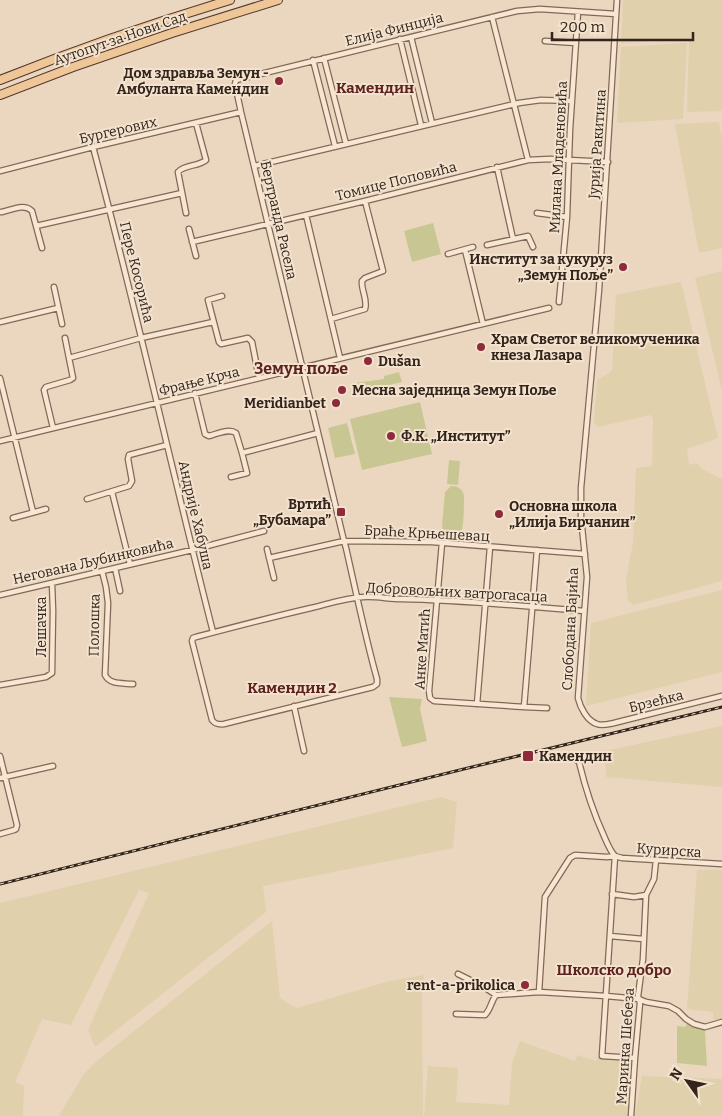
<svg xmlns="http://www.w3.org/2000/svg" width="722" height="1116" viewBox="0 0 722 1116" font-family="Bitter,serif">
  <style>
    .farmland { fill: #e0d0ac }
    .green { fill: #c8c793 }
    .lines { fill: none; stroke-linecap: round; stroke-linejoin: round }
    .street-casing { stroke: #826858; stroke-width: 7 }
    .primary-casing { stroke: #50382d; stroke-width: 10 }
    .street { stroke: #f7e6d1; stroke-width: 4.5 }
    .primary { stroke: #eec697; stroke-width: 8 }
    .rail-casing { stroke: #33241c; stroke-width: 3 }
    .rail { stroke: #f3e3ce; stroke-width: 1; stroke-dasharray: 4; stroke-linecap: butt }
    .poi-dot { fill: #8e2b3a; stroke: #f3e3ce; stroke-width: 2 }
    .labels { text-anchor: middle; stroke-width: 4; stroke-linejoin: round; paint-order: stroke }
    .street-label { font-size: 14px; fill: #33241c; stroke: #f3e3ce }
    .poi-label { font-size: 14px; font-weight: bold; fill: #33241c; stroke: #f3e3ce; text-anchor: start }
    .neighbourhood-label { font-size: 15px; font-weight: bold; fill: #5d221e; stroke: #f3e3ce }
    .quarter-label { font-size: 16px; font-weight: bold; fill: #5d221e; stroke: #f3e3ce }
  </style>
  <rect width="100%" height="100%" fill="#ebd7bf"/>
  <path class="farmland" d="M623 0H722V111L687 112 689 39 621 43Z
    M687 43 683 119 617 123 621 47Z
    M719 122 722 138V248L699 253 675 124Z
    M722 271V391L695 278Z
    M681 282 718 438 687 449 689 465 697 463 704 470 722 479V581L633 605 628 601 626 579 633 543 636 468 652 466 653 419 651 415 598 427 594 423 597 380 612 371 616 295Z
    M722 590V672L586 706 591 623Z
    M722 726V787L606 777 605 751Z
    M441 797 457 802 453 848 263 886 266 912 95 1047 88 1030 149 893 139 890 71 1025 42 1019 15 1082 24 1086 23 1116H0V903Z
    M697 870H722V1020L713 1019V1012L687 1009Z
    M272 921 280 998 287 1003 297 1008 386 982 424 975 422 986 423 1116H59L83 1075 99 1059Z
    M520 1041 575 1061 577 1055 596 1061 599 1056 632 1059 628 1116H424L428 1066 458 1068 456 1102 509 1105 512 1063Z
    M642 1076 722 1079V1116H635Z"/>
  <path class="green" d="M433 223 441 254 412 262 404 231Z
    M399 372 402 382 359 392 356 383 384 379V376Z
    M420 402 432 454 362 470 350 419Z
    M347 423 355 454 335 458 328 428Z
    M449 460 460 461 458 485 447 484Z
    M451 486C458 486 463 489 464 496 464 505 464 521 462 529 460 534 454 537 449 535 445 533 443 530 442 526L445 492Z
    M389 697 422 699 420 709 427 741 402 747Z
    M687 1023 704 1029 705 1031 707 1066 677 1063V1026L685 1027Z"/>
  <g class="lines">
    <defs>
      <path id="street" d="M617 0 599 290 581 488V517L587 577 578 698C580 707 587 721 597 724 602 726 609 724 614 723L722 696
        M492 17 528 160
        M411 37 432 123
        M400 39 421 125
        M545 41 576 43
        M324 58 346 144
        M313 60 335 146
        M93 147C136 308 172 471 213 632
        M254 166 519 103 541 100 572 101
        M497 167 513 239
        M0 171 93 147 241 112
        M0 212H2C12 210 24 203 32 211L42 248
        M186 213 178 172C185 164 198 167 206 160L196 123
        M537 213 567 217
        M306 215 340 358
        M36 226 182 193
        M189 229 196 256
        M192 242 365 201 528 160 550 159 608 162
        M487 245 528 236 533 247
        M465 250 483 324
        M448 254 473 247
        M54 287 62 324
        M222 296 208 300 219 342 221 344 248 338 252 342 259 378
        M559 302 567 217 570 129 578 12
        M331 319 365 309C368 300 361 290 362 281L365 278 383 271 365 201
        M0 322 58 308
        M65 338 69 358
        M0 378 33 512
        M195 393 205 434 209 436C217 434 229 428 236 433L242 453 318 433
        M53 428 44 390 46 387 70 380 73 378 69 358 141 338 213 322
        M0 441 549 308
        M231 477 247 473 242 453
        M112 492 130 564
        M87 499 129 486 132 481 128 459 129 455 167 445
        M13 518 46 509
        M442 543 429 691 430 698 434 701 524 707 547 708
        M267 549 274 578
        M269 558 344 541 432 542 585 554
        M115 568 120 591
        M102 571 106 587 108 603 105 675C110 685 122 683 133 684
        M0 595 192 550 264 531
        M584 611C523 606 462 600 401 599 389 599 375 596 363 597 345 598 328 604 311 608 272 617 234 627 196 637L193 638 192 641 212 720C215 724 218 725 224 724L373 687 377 684V679C365 636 356 592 346 548L344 541 241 112 235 84 236 80 517 11 540 9 616 14
        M0 685 46 677 52 673 53 611 52 583
        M477 704 490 547
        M294 706 304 751
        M524 707 537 550
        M0 756 17 825 16 829 14 830 0 834
        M575 759 579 762C585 787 593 812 604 836 607 843 610 851 615 856L602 1056 635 1058
        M0 778 53 766
        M612 894 634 897 646 895
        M610 936 643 939
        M458 974 484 987 496 995
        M539 992 545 897 570 858 575 855 607 857 615 856 622 858 656 860 722 864
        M456 1014 485 1015C491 1009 491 1001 496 995L539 992 606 996 639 999 646 1002 669 1006 678 1011 686 1019 694 1024 705 1027 722 1022
        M631 1116 635 1058 640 1003 638 996 643 959 646 895 654 879 656 860"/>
      <path id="primary" d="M0 80C75 50 153 23 230 0
        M0 95 73 67 172 33 278 0"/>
    </defs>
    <use href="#street" class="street-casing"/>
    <use href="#primary" class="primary-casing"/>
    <use href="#street" class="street"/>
    <use href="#primary" class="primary"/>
    <defs>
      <path id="rail" d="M0 884 468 768 722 707"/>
    </defs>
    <use href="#rail" class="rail-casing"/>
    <use href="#rail" class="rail"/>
  </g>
  <g class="poi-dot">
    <circle cx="279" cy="81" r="5"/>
    <circle cx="623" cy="267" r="5"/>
    <circle cx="481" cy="347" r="5"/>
    <circle cx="368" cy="361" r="5"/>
    <circle cx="342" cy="390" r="5"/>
    <circle cx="336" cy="403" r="5"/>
    <circle cx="391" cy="436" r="5"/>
    <rect x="336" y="507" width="10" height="10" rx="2.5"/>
    <circle cx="499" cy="514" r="5"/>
    <rect x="522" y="750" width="12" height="12" rx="2.5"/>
    <circle cx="525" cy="985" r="5"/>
  </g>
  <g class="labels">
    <g class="street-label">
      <text transform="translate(394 29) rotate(-14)" y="5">Елија Финција</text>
      <text transform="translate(120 38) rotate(-19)" y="5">Аутопут за Нови Сад</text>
      <text transform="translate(118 130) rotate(-13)" y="5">Бургерових</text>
      <text transform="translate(597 144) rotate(-86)" y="5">Јурија Ракитина</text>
      <text transform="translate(558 157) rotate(-87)" y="5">Милана Младеновића</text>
      <text transform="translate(396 181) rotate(-14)" y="5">Томице Поповића</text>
      <text transform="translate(279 220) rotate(77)" y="5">Бертранда Расела</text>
      <text transform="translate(137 272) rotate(76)" y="5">Пере Косорића</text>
      <text transform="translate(199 381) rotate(-14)" y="5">Фрање Крча</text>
      <text transform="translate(196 515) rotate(77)" y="5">Андрије Хабуша</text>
      <text transform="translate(427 533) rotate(3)" y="5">Браће Крњешевац</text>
      <text transform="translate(93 561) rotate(-13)" y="5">Негована Љубинковића</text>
      <text transform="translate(457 592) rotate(3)" y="5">Добровољних ватрогасаца</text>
      <text transform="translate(94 625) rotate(-89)" y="5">Полошка</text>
      <text transform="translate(41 627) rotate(-90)" y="5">Лешачка</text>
      <text transform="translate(570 629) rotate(-87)" y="5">Слободана Бајића</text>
      <text transform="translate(422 649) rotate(-86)" y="5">Анке Матић</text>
      <text transform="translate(656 701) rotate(-14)" y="5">Брзећка</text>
      <text transform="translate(669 850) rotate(4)" y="5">Курирска</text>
      <text transform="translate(625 1046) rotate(-86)" y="5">Маринка Шебеза</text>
    </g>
    <g class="poi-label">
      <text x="269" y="78" text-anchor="end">Дом здравља Земун -<tspan x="269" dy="16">Амбуланта Камендин</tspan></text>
      <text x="613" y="264" text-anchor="end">Институт за кукуруз<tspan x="613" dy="16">„Земун Поље”</tspan></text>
      <text x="491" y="344">Храм Светог великомученика<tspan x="491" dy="16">кнеза Лазара</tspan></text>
      <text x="378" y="366">Dušan</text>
      <text x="352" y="395">Месна заједница Земун Поље</text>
      <text x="326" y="408" text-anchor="end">Meridianbet</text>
      <text x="401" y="441">Ф.К. „Институт”</text>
      <text x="331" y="509" text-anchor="end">Вртић<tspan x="331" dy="16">„Бубамара”</tspan></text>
      <text x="509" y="511">Основна школа<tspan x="509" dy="16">„Илија Бирчанин”</tspan></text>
      <text x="539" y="761">Камендин</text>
      <text x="515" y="990" text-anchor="end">rent-a-prikolica</text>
    </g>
    <g class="neighbourhood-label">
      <text x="375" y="93">Камендин</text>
      <text x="292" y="693">Камендин 2</text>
      <text x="614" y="975">Школско добро</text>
    </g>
    <g class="quarter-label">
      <text x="301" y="374">Земун поље</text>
    </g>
  </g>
  <g transform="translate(687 1081) rotate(303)" stroke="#f3e3ce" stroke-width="4" paint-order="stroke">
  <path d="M0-4L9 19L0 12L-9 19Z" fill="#33241c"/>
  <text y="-8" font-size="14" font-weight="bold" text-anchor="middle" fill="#33241c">N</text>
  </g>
  <path d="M552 32v8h141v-8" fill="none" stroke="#33241c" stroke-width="2.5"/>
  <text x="560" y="32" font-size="15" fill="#33241c" stroke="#f3e3ce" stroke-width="4" paint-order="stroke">200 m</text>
</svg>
